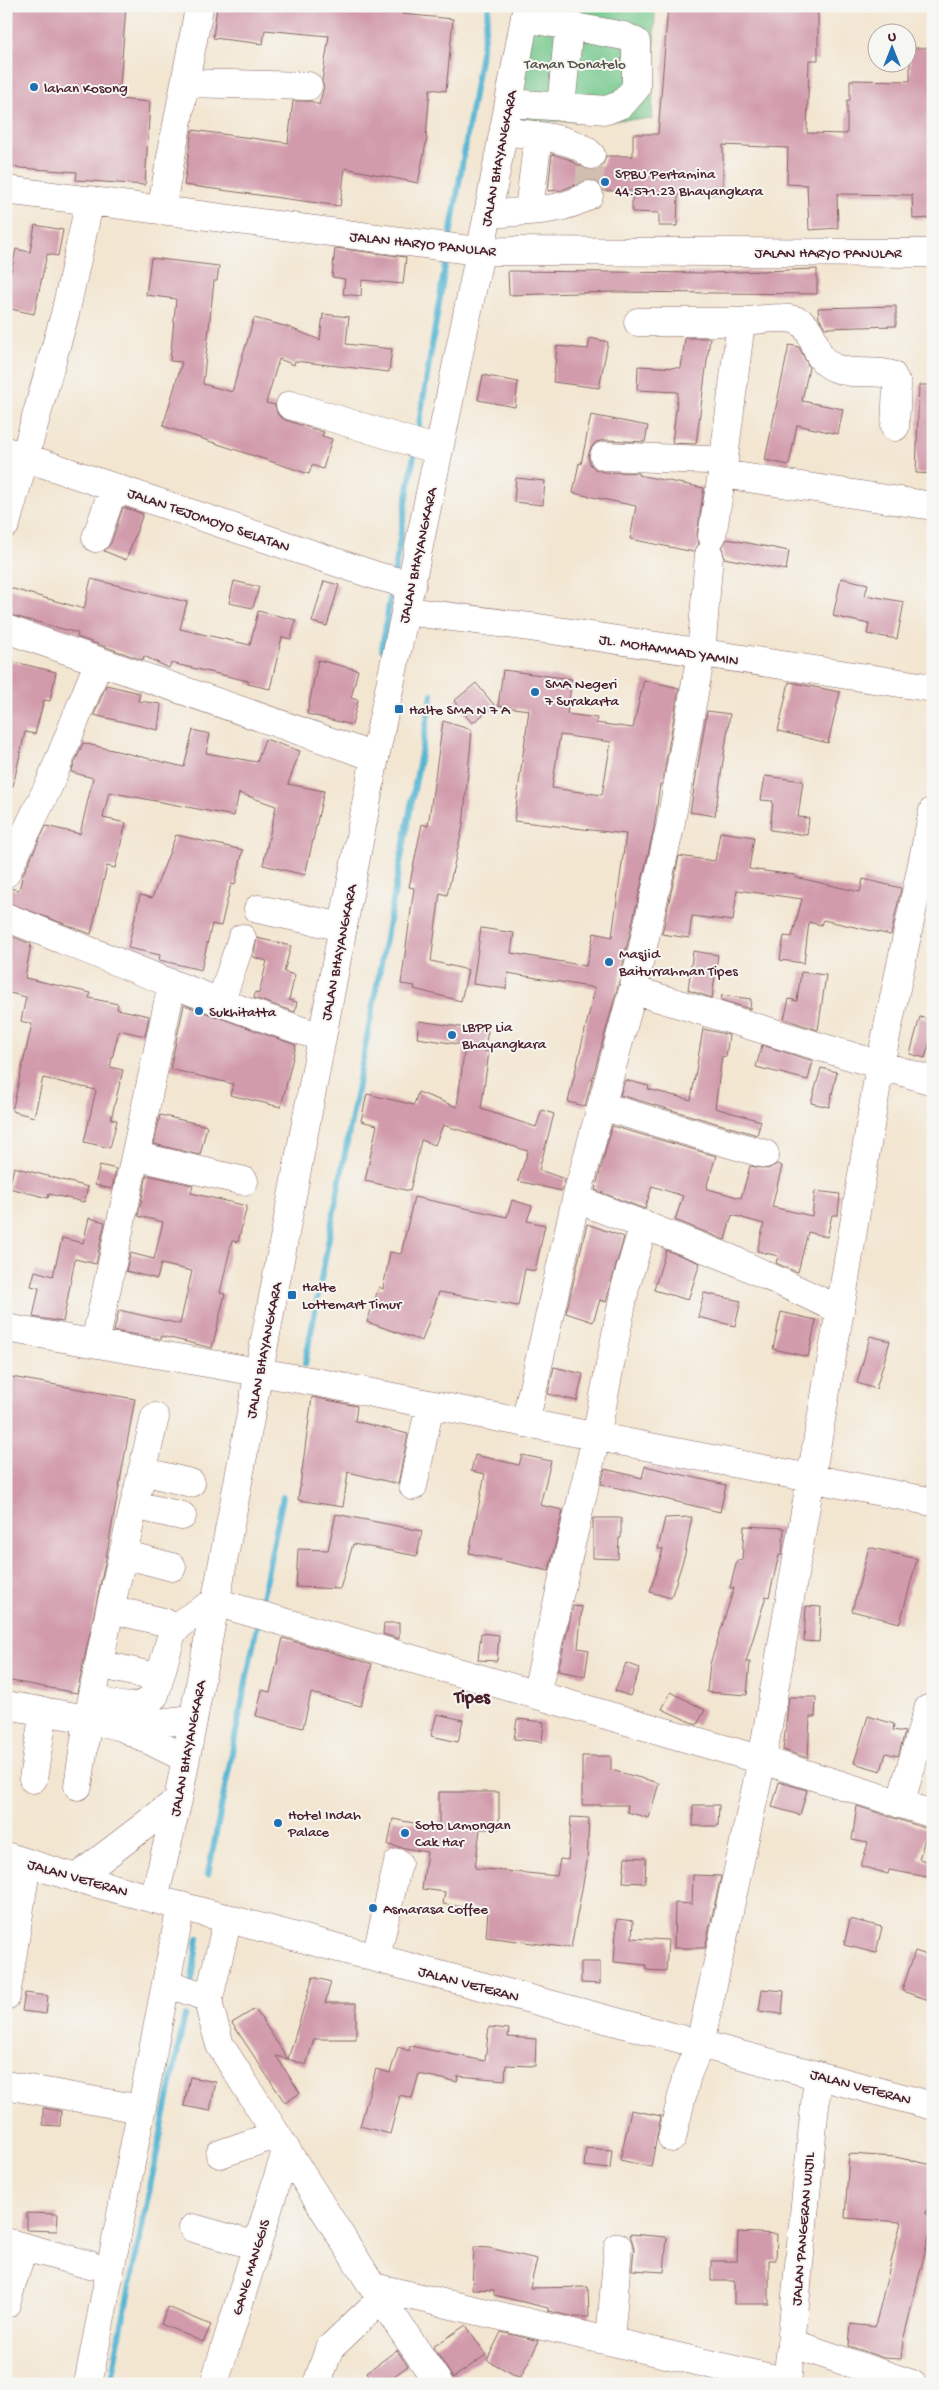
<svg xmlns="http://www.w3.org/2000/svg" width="939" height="2390" viewBox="0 0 939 2390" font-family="'Gochi Hand',sans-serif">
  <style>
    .green { fill: #74c88c; stroke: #5f745c }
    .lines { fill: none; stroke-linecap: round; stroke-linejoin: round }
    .stream { stroke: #54b5d3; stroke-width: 6 }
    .building { fill: #d29bac; fill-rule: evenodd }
    .minor-tunnel { stroke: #d1beb0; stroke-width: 28; stroke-dasharray: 28 14; stroke-linecap: butt }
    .minor-casing { stroke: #856565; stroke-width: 29 }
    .major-casing { stroke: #856565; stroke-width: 29 }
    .minor { stroke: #fff; stroke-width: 28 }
    .major { stroke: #fff; stroke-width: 28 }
    .poi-dot { fill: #1f6fb2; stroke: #f6f6f2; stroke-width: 2 }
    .labels { text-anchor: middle; stroke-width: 4; stroke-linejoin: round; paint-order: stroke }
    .park-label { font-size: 15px; fill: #575248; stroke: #f6f6f2 }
    .poi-label { font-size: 15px; fill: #4a1f2b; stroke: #f6f6f2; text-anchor: start }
    .street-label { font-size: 15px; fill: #4a1f2b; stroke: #f6f6f2 }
    .quarter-label { font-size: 18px; font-weight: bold; fill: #4a1f2b; stroke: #f6f6f2 }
  </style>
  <rect width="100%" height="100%" fill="#f6f6f2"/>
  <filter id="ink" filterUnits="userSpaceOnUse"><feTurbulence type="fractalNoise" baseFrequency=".02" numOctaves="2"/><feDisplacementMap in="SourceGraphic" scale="10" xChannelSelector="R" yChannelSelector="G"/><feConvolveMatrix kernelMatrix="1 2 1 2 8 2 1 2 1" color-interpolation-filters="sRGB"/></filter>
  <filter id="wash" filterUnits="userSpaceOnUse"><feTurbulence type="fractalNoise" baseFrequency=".0096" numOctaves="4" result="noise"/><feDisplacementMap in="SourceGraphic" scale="20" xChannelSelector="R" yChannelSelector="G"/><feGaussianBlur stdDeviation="1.12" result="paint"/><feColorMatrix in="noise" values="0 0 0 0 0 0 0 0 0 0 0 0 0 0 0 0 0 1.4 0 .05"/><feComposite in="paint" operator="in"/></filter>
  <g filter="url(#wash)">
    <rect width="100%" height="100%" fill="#f3e6d1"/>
    <path class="green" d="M527 6H640L655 9 652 119 506 122Z"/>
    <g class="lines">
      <path class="stream" d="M449 242 489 6
        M417 437 447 254
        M394 575 415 449
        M382 649 392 587
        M305 1364 432 695
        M260 1608 283 1497
        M208 1874 258 1621
        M191 1986 198 1938
        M110 2384 185 2015"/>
    </g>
    <g id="blocks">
      <path class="building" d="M6 6H126L119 99 150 102 145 185 76 180 77 172 6 167Z
        M217 6H403L402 14 453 19 446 91 430 89 426 137 427 138 418 183 345 168 340 206 184 185 192 130 288 143 293 101H311L319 105 324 87 322 81 329 36 265 30 263 44 213 38Z
        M668 6H741L787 11H818V60H809L807 133 847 134V100H850V80L910 81V48H933V218L913 219 912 195 837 194 838 228 809 230 807 185 787 184 788 148 723 145V194L678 195 677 226H659V213L632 212V191H604L598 182 590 179 562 190 548 191 552 154 568 159 588 170H596L603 164 606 156H633V134H658Z
        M35 225 63 230 58 256 47 254 34 314 6 308V293L16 249 30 252Z
        M335 248 406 257 403 284 362 280 361 296 343 294 345 279 332 277Z
        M151 258 219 266 217 281H214L203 384 232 392 254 318 288 327 320 340 323 314 349 317 346 344 392 349 389 372 295 361 294 365 279 359 266 403 275 405 278 415 285 420 324 432 322 436 332 439 323 469 312 465 309 474 163 426 182 362 170 361 176 299 146 295Z
        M817 269V294L614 292 509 295 508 271 709 273Z
        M896 306V326L825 328 819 318 818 308Z
        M590 338 608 342 599 388 553 382 557 346 588 349Z
        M685 338H710L696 444 672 443 678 392 637 390 638 366 681 368Z
        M789 345 799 347 809 367 802 401 843 409 838 434 797 425 789 465 765 460Z
        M483 375 518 382 515 407 478 400Z
        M919 385H933V474L916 473Z
        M591 415 648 426 645 442 605 440 596 442 591 448 588 456 590 464 595 469 603 472 639 473 638 475 704 488 697 534 699 544 694 552 630 539 636 506 573 493 579 463 581 464Z
        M516 478 545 481 543 505 514 502Z
        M123 507 143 514 126 560 104 551 111 543Z
        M727 539 789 551 786 570 724 558 722 547Z
        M841 578 868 584 865 595 904 602 897 639 867 634 869 624 833 616Z
        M91 579 187 602 180 629 250 645 258 611 296 620 291 639 282 637 270 689 248 684V681L171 663 169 668 144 656 143 660 77 637 78 633 6 614V587L84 609Z
        M234 581 259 587 253 608 229 603Z
        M324 581 339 585 327 626 312 622Z
        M6 660 56 672 50 701 44 700 35 734 25 732 13 786 6 785Z
        M318 660 358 670 351 698 358 700 352 725 307 714Z
        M503 670 572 679 567 714 597 718 596 723 633 728 644 680 679 688 662 784H660L654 828 618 986 585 1106 568 1102 595 988 508 973 506 989 473 984 481 928 514 933 511 953 586 966 594 933 612 937 626 834 514 821 529 710 498 706ZM560 735 611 742 602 795 552 788Z
        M789 682 840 692 828 743 778 731Z
        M476 683 495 706 472 723 454 701Z
        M106 685 140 693 138 701 161 704 158 730 94 715Z
        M707 711 730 714 715 816 690 812Z
        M443 721 472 730 463 826 447 895 440 893 431 961 468 970 461 1001 414 989 415 986 401 984 414 888 409 887 422 824 428 826Z
        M193 730 210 734 206 753 257 762 265 739 300 751 288 784 324 791 305 875 263 865 276 806 239 793 234 816 109 792 103 818 126 823 115 868 107 866 91 934 6 902 9 888 19 890 23 874 46 826 80 834 93 778 71 772 83 743 184 767Z
        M765 776 803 781 798 817 809 818 807 835 770 830 773 801 761 800Z
        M720 832 754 837 749 869 795 875V877L860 892 863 879 901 888 891 935 823 920 821 925 809 922 804 963 780 960 784 936 792 937 802 899 737 890 733 921 692 916 689 938 662 934 679 856 715 861Z
        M176 835 243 850 235 885 231 884 221 926 212 924 201 970 159 960 160 955 128 948 140 895 152 898Z
        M8 935 31 944 25 978 91 993 89 998 118 1004 117 1009 149 1016 145 1036 119 1030 110 1067 123 1070 111 1119 117 1120 110 1148 84 1142 96 1090 43 1078 34 1117 12 1111 32 1024 21 1021 26 997 6 992Z
        M257 938 291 946 284 972 295 975 289 1000 297 1002 295 1012 254 998 255 992 259 993 267 961 253 957Z
        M693 951 718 955 712 998 688 990Z
        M801 972 826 975 818 1030 784 1019 789 999 797 1001Z
        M722 995 751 999 750 1009 721 1000Z
        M184 1005 296 1045 281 1107 230 1095 233 1084 170 1069Z
        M920 1017 933 1021V1032L925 1058 910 1054Z
        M419 1021 488 1031 484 1051 489 1052 481 1109 536 1127 542 1110 554 1114 539 1170 565 1179 562 1191 518 1181 528 1151 443 1125 435 1145 421 1140 410 1191 365 1181 377 1125 361 1121 367 1094 414 1105 418 1092 457 1107 465 1045 417 1038Z
        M703 1029 729 1035 726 1057 722 1056 715 1108 761 1121 757 1135 620 1095 625 1080 649 1086 648 1089 691 1100Z
        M762 1045 813 1061 808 1080 756 1067Z
        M821 1068 837 1072 829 1107 811 1103Z
        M160 1115 207 1126 200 1155 154 1144Z
        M612 1126 716 1156 707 1185 708 1189 741 1198 750 1166 768 1169 777 1164 782 1166 772 1207 812 1216 815 1191 840 1194 838 1215H832L827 1237 808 1232 798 1272 794 1271 776 1263 778 1256 757 1251 764 1224 732 1215 725 1240 675 1220 683 1196 652 1186 645 1209 595 1190Z
        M100 1165 116 1169 112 1189 95 1185Z
        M14 1167 88 1187 84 1202 49 1194 48 1198 9 1188Z
        M147 1175 193 1185 191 1193 247 1206 238 1242 232 1241 220 1293 225 1294 212 1348 162 1336 161 1339 114 1331 119 1310 180 1324 192 1271 161 1264 157 1279 126 1271 130 1253 154 1259 163 1222 138 1216Z
        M414 1197 507 1217 512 1200 532 1206 527 1221 545 1225 535 1271 525 1269 518 1306 439 1292 422 1341 367 1322 379 1287 383 1289 390 1252 401 1254Z
        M89 1218 105 1222 96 1264 75 1259 63 1322 33 1317 39 1288 31 1286 35 1271 53 1276 62 1238 83 1243Z
        M587 1224 624 1237 606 1302 600 1300 593 1322 566 1313Z
        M666 1250 700 1263 688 1300 654 1290Z
        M704 1293 741 1301 735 1326 698 1317Z
        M781 1312 816 1320 808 1357 773 1349Z
        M870 1336 890 1341 876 1389 857 1383Z
        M554 1367 583 1374 577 1401 548 1394Z
        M6 1376 135 1399 106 1558 77 1693 6 1680Z
        M312 1397 357 1406 355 1421 408 1434 398 1484 348 1472 343 1507 298 1500Z
        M475 1455 519 1465 522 1455 551 1461 540 1505 563 1510 549 1571 469 1553 485 1474 471 1471Z
        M645 1466 726 1485 720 1512 601 1484 605 1469 642 1478Z
        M336 1514 422 1531 417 1556 353 1544 340 1589 296 1587 298 1549 328 1550Z
        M692 1517 685 1554 671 1598 650 1592 663 1549H658L665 1518Z
        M593 1518H621V1538H619L618 1559 593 1558Z
        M744 1526 784 1528 782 1555H779L769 1597 766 1596 746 1662H750L747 1695 707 1692 710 1664 734 1588H730L737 1560 742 1561Z
        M869 1547 917 1559 900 1623 852 1611Z
        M573 1606 582 1607 578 1648 589 1650 585 1676 558 1671Z
        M806 1606 821 1607 819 1642 804 1641Z
        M384 1623H399V1639L383 1634Z
        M481 1633 499 1635 497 1661 478 1660Z
        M283 1638 372 1664 361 1706 311 1693 303 1728 256 1716 262 1690 270 1692Z
        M626 1663 640 1668 630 1696 615 1691Z
        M671 1692 705 1710 697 1725 662 1709Z
        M789 1697H816L815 1717H810L808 1758 783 1750Z
        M437 1714 463 1720 458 1742 431 1736Z
        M868 1716 894 1724 893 1730 905 1732 898 1756 886 1753 881 1771 854 1763Z
        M517 1719 544 1722 542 1742 514 1739Z
        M582 1756H611V1770L659 1783 649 1818 627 1812 628 1805H582Z
        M779 1782 807 1790 800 1815 772 1807Z
        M439 1792H499V1829H480L475 1868 557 1876 560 1859 568 1860 571 1817 589 1818 587 1862 571 1948 486 1937 488 1911 443 1904 445 1892 422 1889 427 1852 388 1845 393 1819 439 1828Z
        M693 1805H719L718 1826H693Z
        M857 1806 928 1829 919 1859 933 1863V1878L889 1870 888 1874 861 1866 868 1843 852 1840Z
        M625 1857 646 1858 645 1883 623 1882Z
        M693 1875 721 1876 705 1948H674L675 1903 692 1904Z
        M617 1919 633 1921 632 1938 668 1940 666 1971 646 1970V1965L614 1962Z
        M850 1919 882 1927 876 1953 844 1945Z
        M915 1951 933 1957V1989L929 2000 902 1991Z
        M581 1962H600V1984L581 1983Z
        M313 1977 331 1982 325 2003H356V2039H314L306 2065 288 2059Z
        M762 1989 784 1991 782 2014 759 2011Z
        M25 1993 48 1996 46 2014 22 2011Z
        M255 2009 288 2059 276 2056 300 2093 285 2103 232 2023Z
        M489 2027 509 2029 508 2037 536 2039 535 2066 506 2065 505 2080 458 2076 457 2082 419 2074 412 2098 400 2095 390 2134 360 2126 376 2069 390 2073 398 2047 409 2051 410 2046 485 2061Z
        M190 2077 216 2082 210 2111 184 2106Z
        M43 2108 61 2111 60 2126 43 2125Z
        M631 2110 661 2116 651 2167 620 2160Z
        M586 2148 612 2150 610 2169 584 2166Z
        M849 2154 895 2157 933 2165V2177L926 2214 933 2215V2220L903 2341 901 2359 884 2358 849 2346 851 2324 875 2327 901 2222 845 2218Z
        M27 2213 58 2214 57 2231 27 2230Z
        M738 2232 777 2234 776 2260H769V2304H734V2281H711V2261H737Z
        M630 2234 667 2237 664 2272 632 2270 634 2248Z
        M474 2247 489 2248 537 2259 530 2288 588 2287 589 2317H575L548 2311V2308L494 2295V2290L472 2289Z
        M168 2307 211 2325 203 2342 161 2324Z
        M466 2325 486 2355 453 2378 433 2347Z
        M501 2332 539 2341 520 2378 487 2360Z
        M397 2350 408 2366 383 2384H374L367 2372Z"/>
    </g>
  </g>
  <g filter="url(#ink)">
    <use href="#blocks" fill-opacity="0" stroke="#856565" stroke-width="1"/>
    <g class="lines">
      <path class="minor-tunnel" d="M589 195 591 155"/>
      <defs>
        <path id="minor" d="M185 83 308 86
          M509 103 607 110 622 104 636 88V42L624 36 525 18
          M561 107 569 26
          M504 131C529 135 574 137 591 155
          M6 190 478 251 933 253
          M161 210 199 8
          M529 210 538 137
          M488 214C521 211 561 213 589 195
          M638 322H741
          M290 405 438 450
          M6 451 377 576 412 585
          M604 456 708 460 724 463
          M722 474 933 506
          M6 524 65 314 90 200
          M712 536 722 474 741 322C756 320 790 314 802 323 819 337 810 357 835 368 854 376 874 369 892 375L897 385 895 427
          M96 538 114 487
          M6 629 375 757
          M6 873 49 785 99 661
          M258 909 343 927
          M6 917C111 959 214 1003 321 1037
          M633 990 933 1081
          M221 1001 242 938
          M601 1106 765 1154
          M136 1156 244 1181
          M576 1199 729 1258 840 1310
          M6 1328 316 1382 933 1502
          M95 1343 172 984
          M155 1417 110 1609 88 1719 122 1727 185 1758
          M525 1423 576 1199 633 990 670 827 701 654 709 555
          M142 1471 191 1483
          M413 1486 430 1405
          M134 1505 182 1516
          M123 1554 172 1567
          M110 1609 164 1622
          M99 1664 151 1676
          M536 1695 596 1437 625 1288 644 1224
          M92 1699C114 1705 138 1714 155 1695L172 1633 184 1621 215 1602 762 1760 933 1814
          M6 1705 88 1719 78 1786
          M122 1727 193 1719
          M33 1779 44 1711
          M900 1804 928 1709
          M6 1856 76 1878 154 1899
          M228 1918 209 1998V2006L220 2045 373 2287 439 2384
          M376 1957 398 1863
          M166 1983 209 1998
          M6 1996 27 1863
          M6 2085 141 2109
          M672 2138 687 2075 700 2044 762 1760 840 1310 880 1065 933 811
          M220 2154 275 2135
          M193 2228 257 2246
          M6 2242 90 2265
          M373 2287 788 2382
          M6 2304 23 2247
          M610 2341 618 2247
          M791 2343 912 2384
          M88 2384 181 1906
          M214 2384 286 2151
          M317 2384 329 2349 381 2299
          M787 2384 818 2075"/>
        <path id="major" d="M527 6 488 214 375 757 178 1800 154 1899 933 2106
          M406 611 545 629 933 688
          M76 1878 178 1800"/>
      </defs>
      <use href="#minor" class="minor-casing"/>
      <use href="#major" class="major-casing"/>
      <use href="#minor" class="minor"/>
      <use href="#major" class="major"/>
    </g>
  </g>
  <g class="poi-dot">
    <circle cx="34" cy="87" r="5"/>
    <circle cx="605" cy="182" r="5"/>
    <circle cx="535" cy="692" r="5"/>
    <rect x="394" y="704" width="10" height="10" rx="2.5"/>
    <circle cx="609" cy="962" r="5"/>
    <circle cx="199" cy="1011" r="5"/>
    <circle cx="452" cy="1035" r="5"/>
    <rect x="287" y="1290" width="10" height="10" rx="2.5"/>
    <circle cx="278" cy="1823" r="5"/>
    <circle cx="405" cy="1833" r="5"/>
    <circle cx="373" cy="1908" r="5"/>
  </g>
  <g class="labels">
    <g class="park-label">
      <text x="575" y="68">Taman Donatelo</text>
    </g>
    <g class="poi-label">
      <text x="44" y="92">lahan Kosong</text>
      <text x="615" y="178">SPBU Pertamina<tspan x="615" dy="17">44.571.23 Bhayangkara</tspan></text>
      <text x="545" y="688">SMA Negeri<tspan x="545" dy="17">7 Surakarta</tspan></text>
      <text x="409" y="714">Halte SMA N 7 A</text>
      <text x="619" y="958">Masjid<tspan x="619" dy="17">Baiturrahman Tipes</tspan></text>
      <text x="209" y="1016">Sukhitatta</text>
      <text x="462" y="1031">LBPP Lia<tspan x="462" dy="17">Bhayangkara</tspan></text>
      <text x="302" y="1291">Halte<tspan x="302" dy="17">Lottemart Timur</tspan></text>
      <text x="288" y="1819">Hotel Indah<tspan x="288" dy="17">Palace</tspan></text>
      <text x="415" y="1829">Soto Lamongan<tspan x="415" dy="17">Cak Har</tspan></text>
      <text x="383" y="1913">Asmarasa Coffee</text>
    </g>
    <g class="street-label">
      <text transform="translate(498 158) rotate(-79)" y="5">JALAN BHAYANGKARA</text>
      <text transform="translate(423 243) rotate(6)" y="5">JALAN HARYO PANULAR</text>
      <text x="828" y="257">JALAN HARYO PANULAR</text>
      <text transform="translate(209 519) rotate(19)" y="5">JALAN TEJOMOYO SELATAN</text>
      <text transform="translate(417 555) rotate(-78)" y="5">JALAN BHAYANGKARA</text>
      <text transform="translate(669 649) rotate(9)" y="5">JL. MOHAMMAD YAMIN</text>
      <text transform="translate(338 952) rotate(-79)" y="5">JALAN BHAYANGKARA</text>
      <text transform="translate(263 1350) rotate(-79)" y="5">JALAN BHAYANGKARA</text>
      <text transform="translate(187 1748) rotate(-79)" y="5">JALAN BHAYANGKARA</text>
      <text transform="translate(78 1877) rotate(16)" y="5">JALAN VETERAN</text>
      <text transform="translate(469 1983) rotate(15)" y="5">JALAN VETERAN</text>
      <text transform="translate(861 2086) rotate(15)" y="5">JALAN VETERAN</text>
      <text transform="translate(802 2229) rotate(-85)" y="5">JALAN PANGERAN WIJIL</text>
      <text transform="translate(250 2267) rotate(-73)" y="5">GANG MANGGIS</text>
    </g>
    <g class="quarter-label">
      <text x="472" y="1702">Tipes</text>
    </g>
  </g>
  <rect width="939" height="2390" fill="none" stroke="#f6f6f2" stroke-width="25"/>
  <g transform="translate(892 48)"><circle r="24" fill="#f6f6f2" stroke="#b1a0a2"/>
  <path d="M0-4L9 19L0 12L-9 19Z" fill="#1f6fb2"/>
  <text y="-8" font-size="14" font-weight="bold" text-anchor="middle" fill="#4a1f2b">U</text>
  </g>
</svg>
